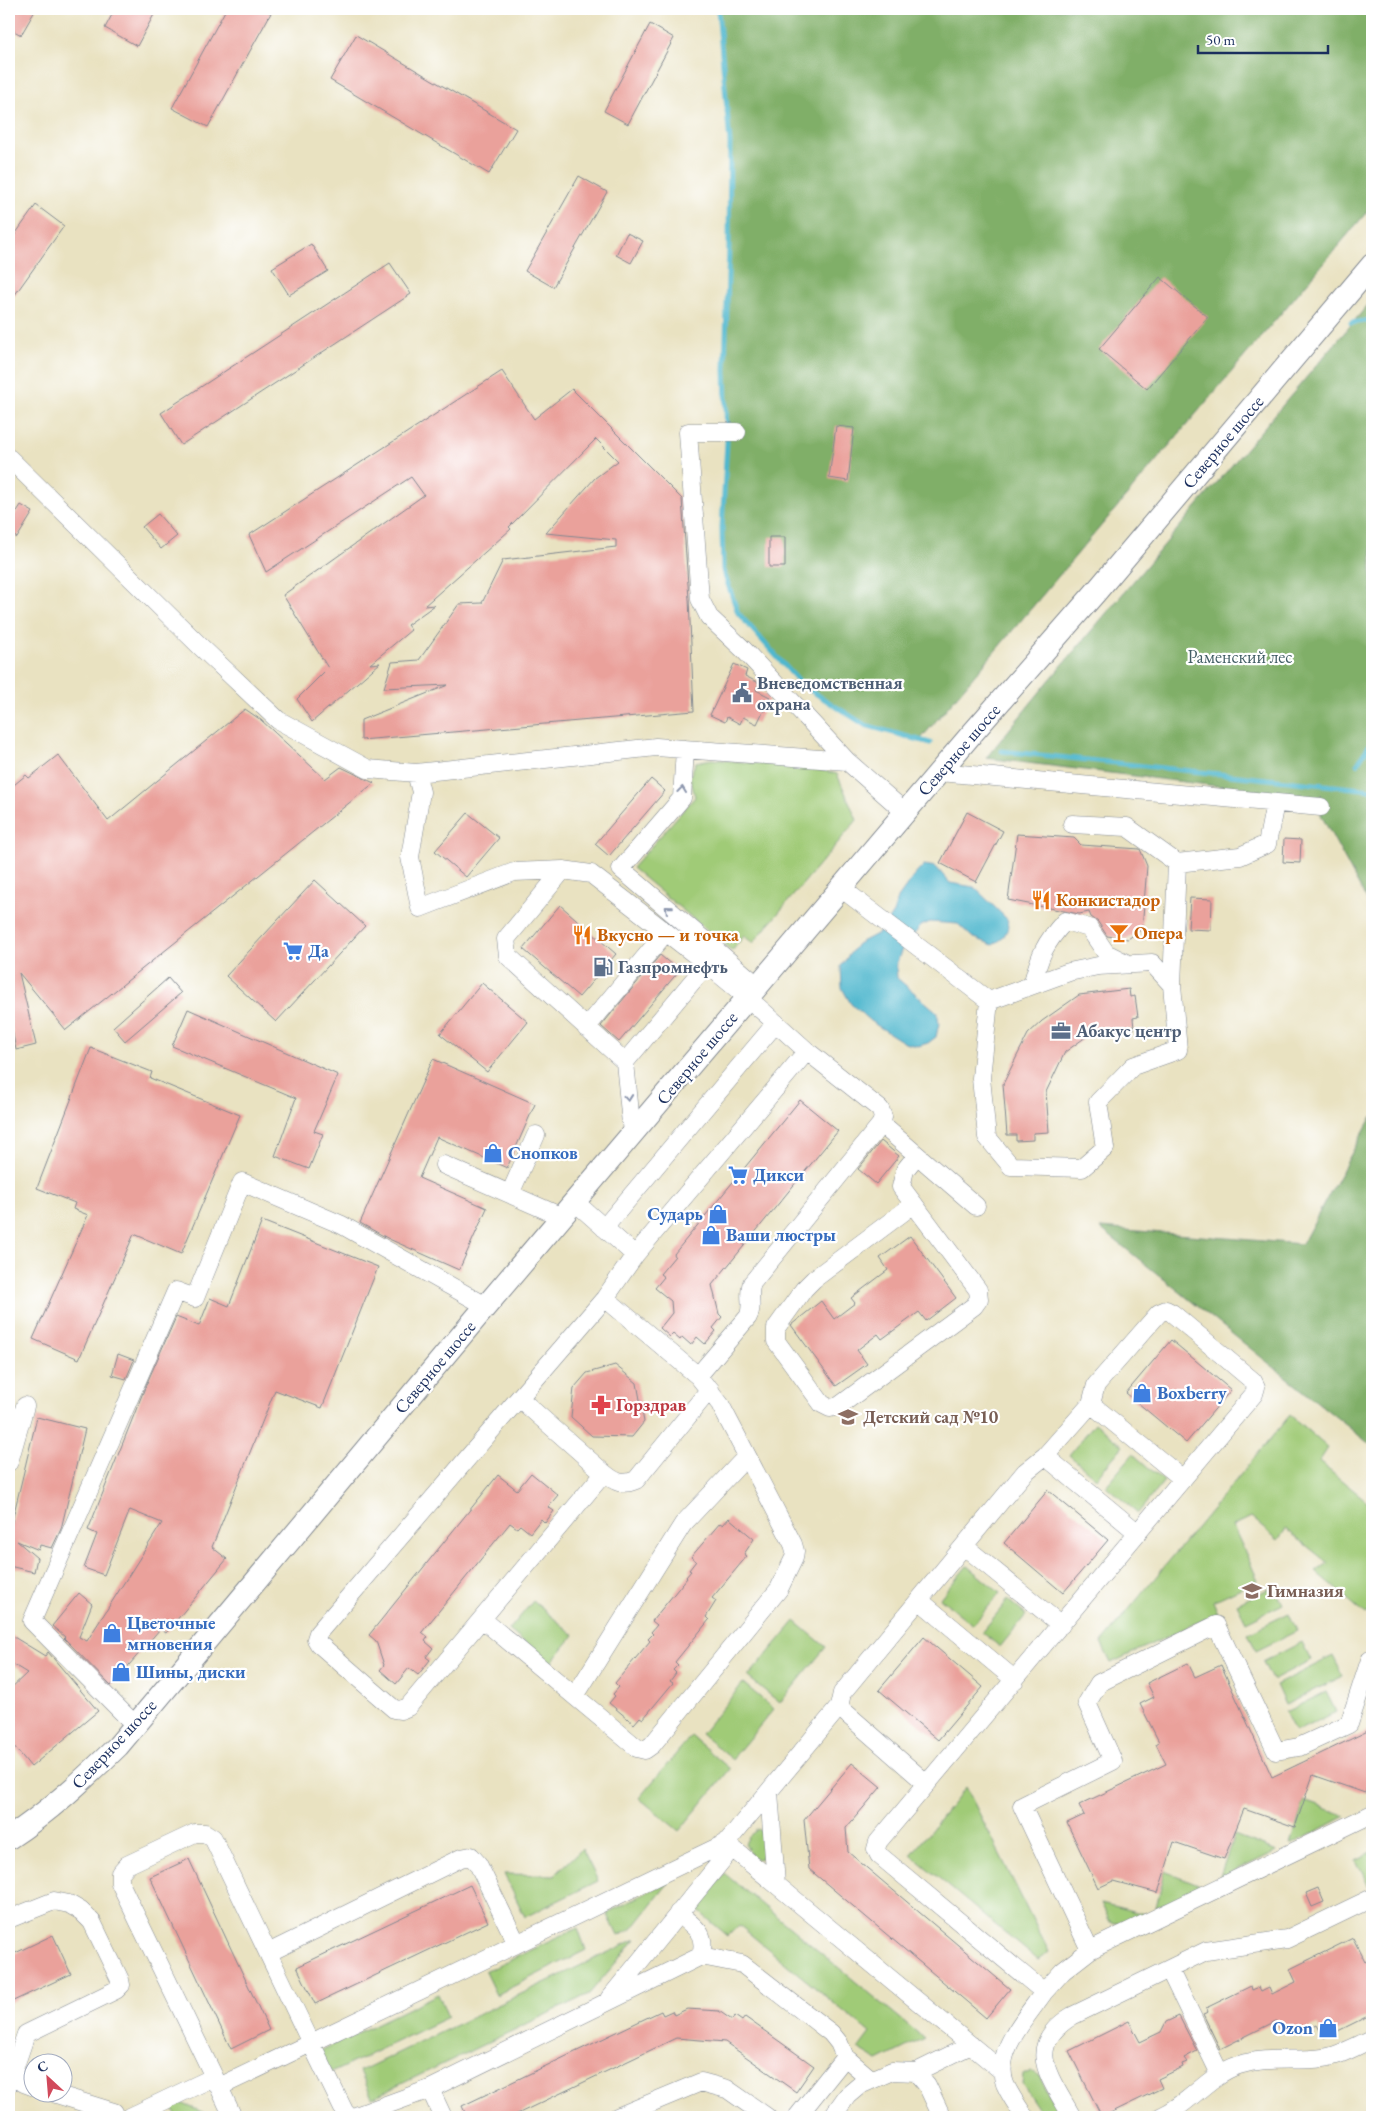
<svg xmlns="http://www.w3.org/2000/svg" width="1381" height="2126" viewBox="0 0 1381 2126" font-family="'EB Garamond',serif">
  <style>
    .green { fill: #a0cb77; stroke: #5e7d6a }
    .forest { fill: #80af68; stroke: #4e6f63 }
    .water { fill: #50b7ce; stroke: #367396 }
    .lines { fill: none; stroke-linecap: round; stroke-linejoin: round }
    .stream { stroke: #50b7ce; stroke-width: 5 }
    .building { fill: #eaa19b }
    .minor-casing { stroke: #828890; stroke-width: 19 }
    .major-casing { stroke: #828890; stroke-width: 24 }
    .minor { stroke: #fff; stroke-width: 18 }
    .major { stroke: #fff; stroke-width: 22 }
    .oneway { stroke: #8d97ae }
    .labels { text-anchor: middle; stroke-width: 4.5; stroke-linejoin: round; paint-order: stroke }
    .street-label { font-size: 18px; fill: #1b2f5e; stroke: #fff }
    .park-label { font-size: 18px; fill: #435e66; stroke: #fff }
    .service-label { font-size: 18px; font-weight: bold; fill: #4e5e75; stroke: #fff; text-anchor: start }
    .food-label { font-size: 18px; font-weight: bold; fill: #c56008; stroke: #fff; text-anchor: start }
    .shop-label { font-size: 18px; font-weight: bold; fill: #366cbe; stroke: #fff; text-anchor: start }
    .health-label { font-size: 18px; font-weight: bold; fill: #be3a42; stroke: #fff; text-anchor: start }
    .education-label { font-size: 18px; font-weight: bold; fill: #785e54; stroke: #fff; text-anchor: start }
  </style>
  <rect width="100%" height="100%" fill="#fff"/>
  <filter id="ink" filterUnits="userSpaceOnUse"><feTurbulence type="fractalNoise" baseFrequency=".02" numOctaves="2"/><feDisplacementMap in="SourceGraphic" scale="10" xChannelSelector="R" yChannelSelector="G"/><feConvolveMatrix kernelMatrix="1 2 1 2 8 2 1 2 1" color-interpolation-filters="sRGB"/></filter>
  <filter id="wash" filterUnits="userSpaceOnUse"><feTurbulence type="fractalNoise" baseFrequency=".0096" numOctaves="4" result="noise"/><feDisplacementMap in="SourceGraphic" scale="20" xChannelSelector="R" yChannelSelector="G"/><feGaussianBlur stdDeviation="1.12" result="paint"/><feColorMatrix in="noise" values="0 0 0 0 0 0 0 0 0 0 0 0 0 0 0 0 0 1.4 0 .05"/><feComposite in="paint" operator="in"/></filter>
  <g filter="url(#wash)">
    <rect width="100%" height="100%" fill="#e9e2c1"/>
    <path class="green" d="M712 759 816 769 837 774 857 820 753 943 744 936 732 951 632 868 695 797 690 776 696 762Z
      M1290 1415 1328 1448 1319 1462 1372 1505V1611L1366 1615 1316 1572 1328 1563 1286 1529 1278 1540 1251 1517 1233 1526 1258 1580 1213 1601 1218 1613 1111 1663 1101 1643Z
      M1095 1423 1123 1446 1096 1478 1069 1455Z
      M1133 1454 1164 1481 1138 1513 1106 1486Z
      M967 1566 1000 1593 973 1625 940 1598Z
      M1274 1586 1283 1604 1246 1622 1237 1604Z
      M1008 1600 1026 1615 1000 1647 982 1632Z
      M533 1601 574 1635 550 1664 509 1630Z
      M1289 1613 1297 1631 1256 1651 1248 1633Z
      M795 1621 826 1647 780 1703 748 1677Z
      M1302 1642 1311 1660 1272 1680 1263 1662Z
      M1333 1656 1343 1676 1285 1705 1276 1685Z
      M743 1683 774 1709 732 1759 701 1734Z
      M1326 1692 1336 1712 1295 1732 1285 1712Z
      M691 1736 730 1769 679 1831 639 1798Z
      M966 1787 1049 1952 1038 1960 911 1855Z
      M1304 1801 1346 1816 1291 1845Z
      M758 1829 761 1831 763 1854 761 1858 758 1859 754 1858 745 1844 749 1836Z
      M1234 1835 1277 1851 1219 1879Z
      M582 1849 598 1881 525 1917 504 1874 555 1875Z
      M1372 1852V1883L1368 1885 1356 1860Z
      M1165 1871 1206 1887 1156 1908Z
      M725 1874 924 2038 878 2061 858 2049 870 2033 739 1925 728 1936 696 1909Z
      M671 1880 632 1929 618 1936 607 1913Z
      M1101 1903 1148 1915 1126 1925 1110 1922Z
      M578 1928 586 1950 496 1995 485 1972Z
      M636 1939 589 1994 372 2098 360 2071Z
      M438 1994 448 2017 331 2073 320 2051Z
      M1031 2071 1039 2076 1062 2117H1044L1022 2084 1023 2075Z
      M181 2103 209 2115 210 2117H177L172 2108Z"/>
    <path class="forest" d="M718 9H1372V206L919 741 865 725 802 685 738 613 723 570 722 528 727 442 725 369 729 245 730 143Z
      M1372 300V910L1321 815 1324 799 986 758 1047 683Z
      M1372 1116V1446L1100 1228 1302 1244Z"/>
    <path class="water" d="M924 865 936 867 950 883 974 887 1007 919 1009 926 1003 938 993 945 972 937 958 924 930 922 921 926 902 949 896 965 897 978 937 1012 939 1023 936 1037 928 1043 918 1046 905 1043 870 1021 851 1004 842 988 841 966 857 944 880 932 893 913 898 898 913 877Z"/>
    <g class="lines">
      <path class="stream" d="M718 9 730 143 729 245 725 369 727 442 722 528 723 570 738 613 802 685 865 725 930 743
        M1351 323 1372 320
        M1002 751 1372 790
        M1357 764 1372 741"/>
    </g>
    <g id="blocks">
      <path class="building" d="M9 9H36L21 35 9 28Z
        M115 9H157L137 46 105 28Z
        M226 9H262L271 13 208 127 172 108Z
        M650 24 674 38 628 124 604 111Z
        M356 35 516 129 489 174 330 80Z
        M579 176 607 192 553 287 525 271Z
        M36 205 64 226 9 303V243Z
        M627 233 643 241 631 263 616 255Z
        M311 244 328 271 289 295 272 268Z
        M390 263 411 294 181 445 161 413Z
        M1160 277 1208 317 1147 389 1099 349Z
        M502 371 534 419 572 389 682 499 689 599 694 711 361 740V720L448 685 384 688 392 662 419 660 459 604 482 603 503 560 616 547V540L546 533 595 478 618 461 596 439 509 527 511 529 424 606 435 605 407 625 411 630 370 664 380 663 312 722 297 699 328 668 283 595 424 495 411 477 266 572 249 535Z
        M836 426 854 428 848 481 829 478Z
        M21 505 33 512 17 538 9 532V524Z
        M158 514 177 536 161 549 142 527Z
        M769 537H785V567H769Z
        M734 664 747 670 745 676 759 683 756 690 770 697 757 724 743 717 740 724 727 717 725 722 710 715Z
        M245 709 261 720 325 779 341 767 374 783 66 1030 19 973 36 1045 16 1050 9 1013V789L26 775 29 778 58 755 108 821Z
        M651 779 665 791 609 856 595 844Z
        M967 812 1003 831 976 882 940 863Z
        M468 813 499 838 466 877 435 851Z
        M1017 834 1074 838 1081 845 1140 849 1147 866 1142 929 1128 939 1107 936 1098 922 1091 917 1089 912 1079 914 1008 900Z
        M1284 839 1301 840 1300 863 1283 862Z
        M315 880 365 926 276 1022 226 976Z
        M1190 898 1212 899 1211 930 1188 929Z
        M560 905 616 954 579 997 523 949Z
        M660 955 679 971 619 1042 601 1026Z
        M168 978 181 993 125 1041 113 1027Z
        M482 983 528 1022 487 1072 440 1034Z
        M1129 989 1130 997 1135 996 1138 1017 1133 1018 1134 1029 1090 1034 1065 1052 1046 1092 1049 1132 1033 1133V1140L1016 1141V1135H1007L1003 1084 1028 1034 1042 1021 1079 995Z
        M188 1009 338 1075 314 1131 323 1134 309 1169 275 1156 296 1098 172 1046Z
        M91 1048 152 1072 150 1078 240 1115 181 1254 134 1234 79 1359 33 1339 88 1215 73 1209 75 1203 37 1188Z
        M433 1059 535 1104 507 1168 437 1137 419 1178 487 1208 459 1270 389 1239 360 1223Z
        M800 1100 838 1131 712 1285 719 1314 722 1317 713 1328 716 1331 705 1344 697 1337 691 1345 682 1337 680 1340 673 1334 670 1337 660 1328 672 1313 671 1301 655 1288 664 1277 660 1274 675 1256 674 1254Z
        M881 1141 899 1156 876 1184 858 1169Z
        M262 1221 378 1267 322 1408 275 1390 212 1547 227 1559 166 1633 160 1629 111 1686 64 1638 65 1637 52 1626 79 1593 92 1604 79 1637 87 1641 162 1523 130 1510 104 1575 84 1568 97 1534 88 1530 146 1385 176 1317 199 1326 210 1298 229 1306Z
        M910 1236 956 1298 926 1321 919 1312 882 1339 878 1334 857 1350 867 1364 836 1386 791 1325 821 1301 834 1319 855 1303 851 1298 888 1270 880 1258Z
        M1171 1340 1231 1390 1186 1443 1126 1393Z
        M118 1354 134 1360 126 1379 112 1375Z
        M615 1365 637 1383 644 1422 632 1437 592 1436 571 1417 574 1388 587 1373Z
        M37 1417 85 1429 61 1529 52 1548 40 1545 39 1550 17 1541 37 1558 34 1572 9 1566V1534Z
        M531 1473 558 1495 548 1507 554 1511 545 1523 541 1519 530 1533 520 1525 517 1528 510 1523 422 1632 428 1637 425 1641 433 1648 426 1657 430 1660 418 1675 409 1668 396 1684 380 1670 384 1665 376 1641 369 1635 498 1475 517 1490Z
        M1048 1490 1108 1540 1063 1593 1004 1543Z
        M729 1518 754 1539 744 1554 747 1556 712 1598 716 1601 706 1617 709 1620 675 1662 678 1665 673 1670 676 1673 670 1681 673 1683 643 1719 640 1717 634 1724 609 1703 615 1696 613 1694 619 1687 615 1683 650 1641 648 1639 653 1634 651 1632 657 1625 652 1621 687 1578 686 1577 691 1571 689 1570 696 1561 691 1557 720 1523 723 1525Z
        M9 1634 45 1656 48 1652 98 1711 31 1767 9 1740V1690L27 1673 9 1662Z
        M924 1637 983 1687 938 1740 879 1690Z
        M1188 1663 1195 1677 1221 1665 1272 1777 1372 1729V1774L1365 1793 1313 1775 1295 1827 1244 1809 1224 1859 1174 1842 1158 1893 1113 1881 1098 1888 1067 1823 1084 1815 1079 1805 1166 1764 1156 1744 1159 1742 1140 1704 1154 1697 1147 1683Z
        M852 1763 881 1787 846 1828 848 1852 1010 1989 986 2018 809 1869 804 1820Z
        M189 1859 269 2030 231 2049 150 1877Z
        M470 1885 488 1922 315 2004 297 1967Z
        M1318 1888 1324 1902 1312 1907 1306 1893Z
        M53 1935 71 1974 9 2003V1956Z
        M1353 1938 1365 1962 1372 1958V2014L1324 2038 1317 2025 1303 2032 1302 2029 1291 2034 1287 2027 1280 2030 1276 2021 1220 2049 1203 2014 1208 2012 1206 2008 1251 1986 1252 1990 1259 1987 1261 1991 1269 1987 1272 1994 1296 1982 1290 1969Z
        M687 2009 719 2011 732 2020 735 2016 742 2021 745 2017 814 2066 796 2092 725 2042 676 2038 511 2117H467L462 2106 661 2011 663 2015 672 2011 674 2015Z
        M1179 2016 1197 2051 1184 2058 1187 2062 1182 2064 1183 2067 1158 2079 1162 2088 1102 2117 1069 2051 1129 2021 1140 2042 1161 2032 1166 2022Z"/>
    </g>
  </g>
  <g filter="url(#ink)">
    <use href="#blocks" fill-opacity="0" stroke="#828890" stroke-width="1"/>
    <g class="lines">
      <defs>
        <path id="minor" d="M737 432H688L700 599 709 617 743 649 847 761
          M9 458 201 647 278 720 368 769 416 773 656 747 847 761 905 812
          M685 749 682 798 621 869 758 986
          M939 772 1321 807
          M416 773 421 792 410 857 420 908 514 872 563 870
          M1072 824 1127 827 1177 863
          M841 888 989 1001 981 1078 987 1137 1011 1166 1082 1168 1105 1148 1098 1102 1133 1066 1178 1050 1172 985 1152 963 1098 966 1069 972 989 1001
          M1032 985C1040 955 1044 944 1065 921L1089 928 1106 953 1126 963
          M1172 985 1177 863 1240 856 1267 844 1275 803
          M586 1028 666 932
          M625 1062 707 964
          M881 1124 917 1155 905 1170 901 1187 978 1290 979 1299 974 1306 839 1406 830 1408 822 1404 776 1341V1328L804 1289 814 1279 914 1204
          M632 1134 625 1062 508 956 506 939 563 870 591 874 707 964 748 998 807 1051 880 1109 883 1117 881 1124 752 1283C747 1295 754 1306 748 1317L698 1376 605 1298 635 1255 807 1051
          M917 1155 976 1206
          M444 1165 562 1217
          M510 1194 536 1135
          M575 1202 635 1255
          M604 1228 776 1023
          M605 1298 519 1398 604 1473C615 1482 622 1486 636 1480L710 1389
          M519 1398 318 1633 316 1639 319 1644 394 1709 401 1710 408 1707 604 1473
          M1091 1404 1183 1479
          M1045 1456 1138 1533
          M9 1462 25 1406
          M964 1546 1061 1625
          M919 1600 1015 1680
          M482 1619 637 1748 645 1750 652 1745 779 1589 794 1558 795 1551 793 1544 720 1404 698 1376
          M575 1696 683 1524 747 1456
          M839 1707 927 1784
          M135 1725 32 1621 176 1291 195 1298 242 1182 342 1225 486 1306
          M769 1792 776 1884
          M195 1833H205L213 1838 311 2043 219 2087 120 1883V1873L127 1865Z
          M678 1913C695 1928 707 1932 701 1956
          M9 1919 54 1901 69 1904 81 1911 92 1922 120 1980 121 1985 116 1990 26 2034 12 2075
          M1090 1950 1022 1806 1113 1761 1087 1703 1099 1683 1216 1625 1276 1751 1299 1747 1349 1724 1370 1660 1372 1661
          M268 1953 461 1858 471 1856 478 1864 517 1944
          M1169 1969 1220 2074
          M1044 1992 1063 1971 1090 1950 1372 1814
          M609 1999 732 1848
          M1002 2071 726 1843 839 1707 842 1693 1025 1472 1045 1456 1091 1404 1096 1385 1159 1313 1166 1310 1172 1313 1253 1381 1256 1387 1254 1394 878 1842 876 1849 879 1855 1044 1992C1027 2017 993 2052 1005 2084 1010 2095 1018 2107 1025 2117
          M916 2072 971 2045
          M9 2084 12 2075 24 2083 32 2086
          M219 2087 233 2117
          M430 2089 701 1956 742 1964 831 2033 839 2043 845 2057 872 2080
          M56 2094 114 2112 116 2117
          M130 2117 214 2077
          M347 2117 311 2043 726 1843
          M353 2117 430 2089 443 2117
          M617 2117 701 2082 727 2089 767 2117
          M797 2117 845 2057
          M832 2117 847 2096 860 2085 892 2071 916 2072 927 2085 942 2117
          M1072 2117C1051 2078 1022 2047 1072 2016L1206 1951 1287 1939 1372 1898
          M1160 2117C1189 2105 1208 2075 1239 2065 1267 2056 1294 2062 1323 2058 1340 2056 1356 2046 1372 2039"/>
        <path id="major" d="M9 1838C49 1812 84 1779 118 1746L486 1306 969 737 1095 593 1372 265"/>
      </defs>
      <use href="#minor" class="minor-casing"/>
      <use href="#major" class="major-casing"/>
      <use href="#minor" class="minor"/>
      <use href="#major" class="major"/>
    </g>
    <defs><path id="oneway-chevron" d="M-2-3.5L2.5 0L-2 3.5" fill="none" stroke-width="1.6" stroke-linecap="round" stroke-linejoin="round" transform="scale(1.25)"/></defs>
    <g class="oneway">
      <use href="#oneway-chevron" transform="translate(682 790) rotate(-83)"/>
      <use href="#oneway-chevron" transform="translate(668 909) rotate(-139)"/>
      <use href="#oneway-chevron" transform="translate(628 1098) rotate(85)"/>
    </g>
  </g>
  <defs>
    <symbol id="civic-bare" viewBox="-9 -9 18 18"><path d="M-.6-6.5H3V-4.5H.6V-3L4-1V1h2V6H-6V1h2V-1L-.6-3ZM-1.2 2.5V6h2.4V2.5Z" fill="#5c6f8a" stroke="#fff" stroke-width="2.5" paint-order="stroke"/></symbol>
    <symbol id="restaurant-bare" viewBox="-9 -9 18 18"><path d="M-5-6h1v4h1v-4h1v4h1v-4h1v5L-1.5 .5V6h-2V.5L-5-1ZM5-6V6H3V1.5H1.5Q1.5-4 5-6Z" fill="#e8710a" stroke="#fff" stroke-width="2.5" paint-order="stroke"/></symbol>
    <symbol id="bar-bare" viewBox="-9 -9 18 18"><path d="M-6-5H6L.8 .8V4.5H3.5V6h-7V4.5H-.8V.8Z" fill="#e8710a" stroke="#fff" stroke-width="2.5" paint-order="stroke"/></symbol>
    <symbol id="supermarket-bare" viewBox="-9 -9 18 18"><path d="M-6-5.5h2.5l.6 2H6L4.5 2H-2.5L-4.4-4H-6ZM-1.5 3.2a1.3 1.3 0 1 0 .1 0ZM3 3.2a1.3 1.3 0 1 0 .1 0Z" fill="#3f7fe0" stroke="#fff" stroke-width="2.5" paint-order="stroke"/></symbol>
    <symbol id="fuel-bare" viewBox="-9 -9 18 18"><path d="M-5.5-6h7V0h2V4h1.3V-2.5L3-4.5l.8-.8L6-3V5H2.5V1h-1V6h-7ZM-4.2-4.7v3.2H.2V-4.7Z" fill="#5c6f8a" stroke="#fff" stroke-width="2.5" paint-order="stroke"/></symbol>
    <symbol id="office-bare" viewBox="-9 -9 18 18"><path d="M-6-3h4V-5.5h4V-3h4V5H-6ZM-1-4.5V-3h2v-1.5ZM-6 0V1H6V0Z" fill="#5c6f8a" stroke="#fff" stroke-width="2.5" paint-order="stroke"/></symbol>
    <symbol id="shop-bare" viewBox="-9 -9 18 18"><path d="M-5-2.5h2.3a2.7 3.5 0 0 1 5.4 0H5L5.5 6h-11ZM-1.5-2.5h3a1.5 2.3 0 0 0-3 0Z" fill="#3f7fe0" stroke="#fff" stroke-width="2.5" paint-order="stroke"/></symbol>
    <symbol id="pharmacy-bare" viewBox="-9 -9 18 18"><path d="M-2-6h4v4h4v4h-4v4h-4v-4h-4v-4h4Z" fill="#e0444e" stroke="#fff" stroke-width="2.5" paint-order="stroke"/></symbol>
    <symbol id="school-bare" viewBox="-9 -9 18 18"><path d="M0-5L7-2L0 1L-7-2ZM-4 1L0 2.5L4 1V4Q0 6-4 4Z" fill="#8d6e63" stroke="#fff" stroke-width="2.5" paint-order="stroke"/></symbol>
  </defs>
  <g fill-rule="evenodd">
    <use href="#civic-bare" x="728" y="679" width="28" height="28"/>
    <use href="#restaurant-bare" x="1027" y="886" width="28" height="28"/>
    <use href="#bar-bare" x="1105" y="919" width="28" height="28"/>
    <use href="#restaurant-bare" x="568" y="921" width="28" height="28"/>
    <use href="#supermarket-bare" x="279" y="937" width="28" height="28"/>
    <use href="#fuel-bare" x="589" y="953" width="28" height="28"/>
    <use href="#office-bare" x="1047" y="1017" width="28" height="28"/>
    <use href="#shop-bare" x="479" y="1139" width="28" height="28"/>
    <use href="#supermarket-bare" x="724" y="1161" width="28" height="28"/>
    <use href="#shop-bare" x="704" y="1200" width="28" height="28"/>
    <use href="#shop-bare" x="697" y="1221" width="28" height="28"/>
    <use href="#shop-bare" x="1128" y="1379" width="28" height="28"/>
    <use href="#pharmacy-bare" x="587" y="1391" width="28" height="28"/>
    <use href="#school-bare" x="834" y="1403" width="28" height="28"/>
    <use href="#school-bare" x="1238" y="1577" width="28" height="28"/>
    <use href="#shop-bare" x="98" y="1619" width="28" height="28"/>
    <use href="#shop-bare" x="107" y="1658" width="28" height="28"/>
    <use href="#shop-bare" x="1314" y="2014" width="28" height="28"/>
  </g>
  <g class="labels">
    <g class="street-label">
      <text transform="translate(1223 442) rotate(-50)" y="6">Северное шоссе</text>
      <text transform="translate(959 750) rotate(-49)" y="6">Северное шоссе</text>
      <text transform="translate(697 1058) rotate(-50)" y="6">Северное шоссе</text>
      <text transform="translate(435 1367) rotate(-50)" y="6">Северное шоссе</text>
      <text transform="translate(114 1744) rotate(-47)" y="6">Северное шоссе</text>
    </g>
    <g class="park-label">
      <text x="1240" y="663">Раменский лес</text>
    </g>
    <g class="service-label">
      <text x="757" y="689">Вневедомственная<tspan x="757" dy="21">охрана</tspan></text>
      <text x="618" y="973">Газпромнефть</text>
      <text x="1076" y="1037">Абакус центр</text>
    </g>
    <g class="food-label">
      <text x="1056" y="906">Конкистадор</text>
      <text x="1134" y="939">Опера</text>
      <text x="597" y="941">Вкусно — и точка</text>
    </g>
    <g class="shop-label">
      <text x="308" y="957">Да</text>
      <text x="508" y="1159">Снопков</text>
      <text x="753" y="1181">Дикси</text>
      <text x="703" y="1220" text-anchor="end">Сударь</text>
      <text x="726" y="1241">Ваши люстры</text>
      <text x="1157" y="1399">Boxberry</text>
      <text x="127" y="1629">Цветочные<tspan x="127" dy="21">мгновения</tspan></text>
      <text x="136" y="1678">Шины, диски</text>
      <text x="1313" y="2034" text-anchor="end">Ozon</text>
    </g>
    <g class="health-label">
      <text x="616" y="1411">Горздрав</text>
    </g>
    <g class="education-label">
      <text x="863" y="1423">Детский сад №10</text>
      <text x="1267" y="1597">Гимназия</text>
    </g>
  </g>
  <rect width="1381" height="2126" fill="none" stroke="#fff" stroke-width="30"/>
  <g transform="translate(48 2078) rotate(334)"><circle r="24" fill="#ffffff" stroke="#a4acbf"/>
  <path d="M0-4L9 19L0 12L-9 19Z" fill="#d1495b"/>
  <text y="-8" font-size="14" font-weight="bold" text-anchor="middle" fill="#1b2f5e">С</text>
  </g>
  <path d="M1198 45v8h130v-8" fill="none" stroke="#1b2f5e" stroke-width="2.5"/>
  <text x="1206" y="45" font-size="15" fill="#1b2f5e" stroke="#ffffff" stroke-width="4" paint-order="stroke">50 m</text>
</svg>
